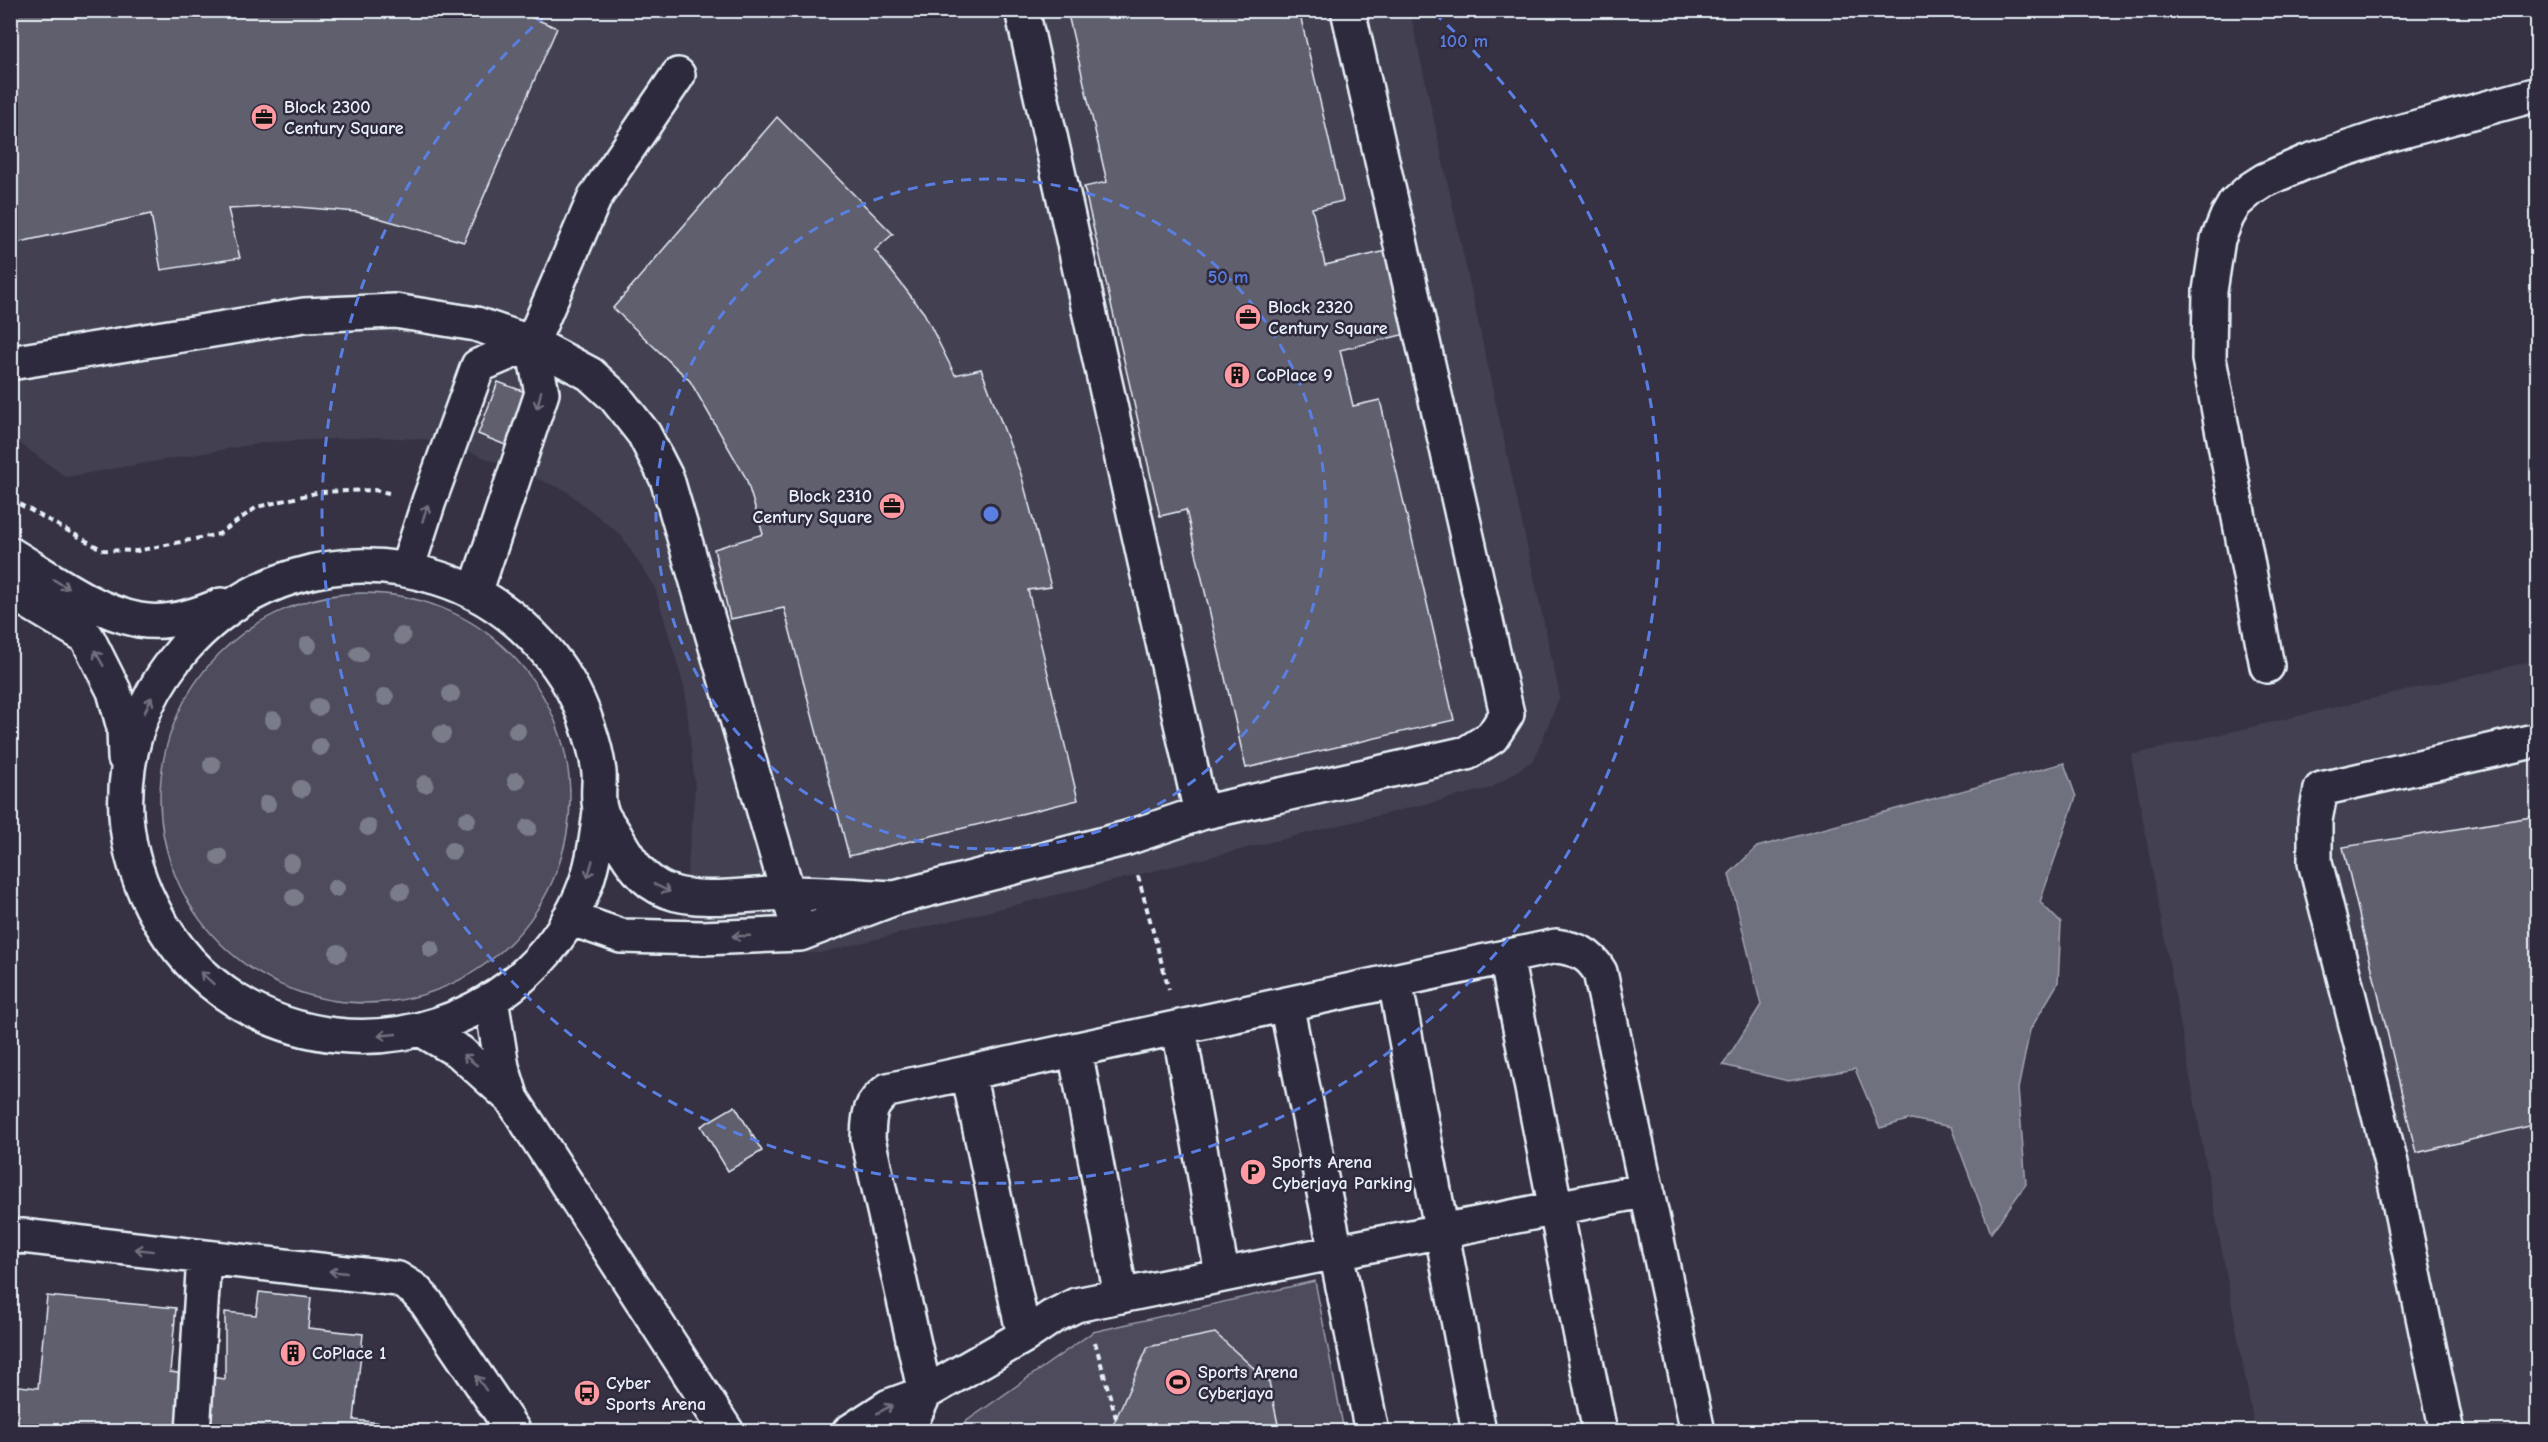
<svg xmlns="http://www.w3.org/2000/svg" width="2548" height="1442" viewBox="0 0 2548 1442" font-family="'Comic Neue',sans-serif">
  <style>
    .built { fill: #433f51 }
    .green { fill: #4d4b5c; stroke: #9a9eaa; stroke-width: 1.5 }
    .water { fill: #70717f; stroke: #a0a4af; stroke-width: 1.5 }
    .building { fill: #605e6e; stroke: #e8f1f8; stroke-width: 1.5 }
    .lines { fill: none; stroke-linecap: round; stroke-linejoin: round }
    .minor-casing { stroke: #e8f1f8; stroke-width: 38 }
    .path { stroke: #e8f1f8; stroke-width: 4; stroke-dasharray: 6 4.5; stroke-linecap: butt }
    .minor { stroke: #2f2a3d; stroke-width: 33 }
    .tree { fill: #7a7b89 }
    .oneway { stroke: #70707e }
    .ring { fill: none; stroke: #5a7fe2; stroke-width: 3; stroke-dasharray: 10 8 }
    .labels { text-anchor: middle; stroke-width: 5; stroke-linejoin: round; paint-order: stroke }
    .poi-label { font-size: 18px; font-weight: bold; fill: #e8f1f8; stroke: #2f2a3d; text-anchor: start }
    .centre { fill: #5a7fe2; stroke: #2f2a3d; stroke-width: 3 }
    .ring-label { font-size: 18px; text-anchor: middle; font-weight: bold; fill: #5a7fe2; stroke: #2f2a3d; stroke-width: 5; stroke-linejoin: round; paint-order: stroke }
  </style>
  <rect width="100%" height="100%" fill="#363244"/>
  <filter id="ink" filterUnits="userSpaceOnUse"><feTurbulence type="fractalNoise" baseFrequency=".0167" numOctaves="2"/><feDisplacementMap in="SourceGraphic" scale="12" xChannelSelector="R" yChannelSelector="G"/><feConvolveMatrix kernelMatrix="1 2 1 2 8 2 1 2 1" color-interpolation-filters="sRGB"/></filter>
  <g filter="url(#ink)">
    <path class="built" d="M11 11H1410L1560 696 1534 760 1491 788 820 953 680 954 695 787 685 690 655 588 621 535 565 490 440 440 378 437 268 442 66 477 11 437Z
      M2537 660V1431H2255L2131 755Z"/>
    <path class="green" d="M160 798a205 205 0 1 1 410 0a205 205 0 1 1-410 0Z
      M1315 1281 1344 1431 951 1432 1093 1332Z"/>
    <path class="water" d="M2064 763 2076 797 2040 902 2061 923 2058 983 2030 1030 2018 1089 2026 1184 1991 1233 1951 1127 1911 1119 1880 1128 1855 1069 1788 1081 1723 1065 1761 1005 1729 874 1757 847Z"/>
    <path class="building" d="M10 10H514L557 28 464 242 357 212 286 206 228 209 240 258 161 270 151 214 10 244Z
      M1067 10H1299L1343 201 1312 208 1325 265 1391 250 1410 333 1340 350 1353 406 1380 400 1454 720 1246 768 1186 510 1160 516 1084 187 1107 182Z
      M777 117 893 234 875 250 924 313 955 375 981 369 1021 474 1051 587 1028 590 1078 800 849 856 784 608 730 619 714 549 763 534 746 478 690 381 613 308Z
      M498 382 528 393 508 446 478 434Z
      M2538 816V1124L2416 1153 2343 847Z
      M735 1106 762 1151 728 1171 701 1126Z
      M259 1292 311 1298 308 1328 363 1334 354 1420 467 1432H10V1385L38 1388 47 1296 176 1308 170 1372 225 1379V1312L256 1315Z
      M1215 1333 1269 1382 1279 1429 1283 1432H1114L1113 1425 1148 1347Z"/>
    <g class="lines">
      <defs>
        <path id="minor" d="M1022 10 1201 813
          M10 363 304 315 395 311 476 324 532 343 590 374 615 397 644 434 667 479 794 914
          M10 554C50 578 93 611 139 620 167 625 196 616 221 605
          M407 569 429 501 478 366 532 343
          M10 591 87 637 114 691 124 728 125 758
          M475 593 542 393 532 343 595 197 678 75
          M2267 666 2209 359 2210 291 2218 239 2227 217 2235 203 2251 189 2265 180 2306 162 2388 135 2538 94
          M600 811C597 836 594 859 586 883 535 1023 362 1079 237 1001 200 978 172 946 152 907 56 719 239 514 438 578 507 599 567 658 588 727 593 741 597 757 599 772 600 783 597 797 600 808 602 819 613 829 618 840 630 861 643 882 667 891 701 904 749 894 785 893 821 893 858 896 895 898
          M569 918 621 936 702 938 800 934 895 898 1127 838 1201 813 1467 753 1492 737 1507 714 1348 10
          M1506 957 1600 1432
          M1395 981 1479 1432
          M491 999 502 1067 512 1099
          M1286 1004 1336 1252 1647 1190
          M1179 1028 1222 1274
          M422 1030 460 1052 512 1099 727 1432
          M1075 1050 1121 1296
          M968 1073 1024 1336
          M10 1238 22 1236 398 1279 414 1289 426 1302 514 1432
          M193 1432 204 1257
          M849 1432 889 1406 925 1393 1024 1336 1052 1317 1076 1305 1336 1252 1372 1432
          M904 1432 908 1429 925 1393 868 1139C869 1115 868 1105 888 1090L1556 946C1577 949 1589 953 1600 972L1698 1432
          M2447 1432 2391 1163 2315 862V820L2321 789 2538 740"/>
      </defs>
      <use href="#minor" class="minor-casing"/>
      <path class="path" d="M10 499 103 550 137 551 219 534 257 507 320 492 374 490 389 493
        M1138 876 1169 990
        M1095 1342 1116 1418"/>
      <use href="#minor" class="minor"/>
    </g>
    <g class="tree">
      <circle cx="402" cy="636" r="9"/>
      <circle cx="308" cy="645" r="9"/>
      <circle cx="359" cy="654" r="9"/>
      <circle cx="451" cy="694" r="9"/>
      <circle cx="385" cy="697" r="9"/>
      <circle cx="318" cy="707" r="9"/>
      <circle cx="273" cy="720" r="9"/>
      <circle cx="517" cy="731" r="9"/>
      <circle cx="442" cy="734" r="9"/>
      <circle cx="320" cy="747" r="9"/>
      <circle cx="212" cy="765" r="9"/>
      <circle cx="516" cy="781" r="9"/>
      <circle cx="425" cy="784" r="9"/>
      <circle cx="301" cy="789" r="9"/>
      <circle cx="267" cy="804" r="9"/>
      <circle cx="467" cy="820" r="9"/>
      <circle cx="368" cy="827" r="9"/>
      <circle cx="528" cy="828" r="9"/>
      <circle cx="452" cy="851" r="9"/>
      <circle cx="219" cy="857" r="9"/>
      <circle cx="291" cy="863" r="9"/>
      <circle cx="336" cy="888" r="9"/>
      <circle cx="401" cy="891" r="9"/>
      <circle cx="294" cy="897" r="9"/>
      <circle cx="431" cy="949" r="9"/>
      <circle cx="338" cy="953" r="9"/>
    </g>
    <defs><path id="oneway-shaft" d="M-6 0H5M1.5-3L5.5 0L1.5 3" fill="none" stroke-width="1.6" stroke-linecap="round" stroke-linejoin="round" transform="scale(1.5)"/></defs>
    <g class="oneway">
      <use href="#oneway-shaft" transform="translate(539 400) rotate(104)"/>
      <use href="#oneway-shaft" transform="translate(425 513) rotate(-73)"/>
      <use href="#oneway-shaft" transform="translate(61 584) rotate(31)"/>
      <use href="#oneway-shaft" transform="translate(99 658) rotate(-119)"/>
      <use href="#oneway-shaft" transform="translate(148 705) rotate(-66)"/>
      <use href="#oneway-shaft" transform="translate(590 869) rotate(106)"/>
      <use href="#oneway-shaft" transform="translate(662 888) rotate(26)"/>
      <use href="#oneway-shaft" transform="translate(741 936) rotate(178)"/>
      <use href="#oneway-shaft" transform="translate(207 978) rotate(-138)"/>
      <use href="#oneway-shaft" transform="translate(387 1035) rotate(174)"/>
      <use href="#oneway-shaft" transform="translate(470 1060) rotate(-142)"/>
      <use href="#oneway-shaft" transform="translate(144 1250) rotate(-173)"/>
      <use href="#oneway-shaft" transform="translate(338 1272) rotate(-174)"/>
      <use href="#oneway-shaft" transform="translate(481 1383) rotate(-125)"/>
      <use href="#oneway-shaft" transform="translate(885 1409) rotate(-29)"/>
    </g>
  </g>
  <g class="ring">
    <circle cx="991" cy="514" r="335"/>
    <path d="M1434 13A669 669 0 1 1 548 13"/>
  </g>
  <defs>
    <symbol id="office-disc" viewBox="-11 -11 22 22"><circle r="9.5" fill="#ff9aa2" stroke="#2f2a3d"/><path d="M-6-3h4V-5.5h4V-3h4V5H-6ZM-1-4.5V-3h2v-1.5ZM-6 0V1H6V0Z" fill="#111"/></symbol>
    <symbol id="building-disc" viewBox="-11 -11 22 22"><circle r="9.5" fill="#ff9aa2" stroke="#2f2a3d"/><path d="M-4-6H4V6H1V3H-1V6H-4ZM-2.5-4.3h1.7v1.8h-1.7ZM.8-4.3h1.7v1.8H.8ZM-2.5-1h1.7V.8h-1.7ZM.8-1h1.7V.8H.8Z" fill="#111"/></symbol>
    <symbol id="parking-disc" viewBox="-11 -11 22 22"><circle r="9.5" fill="#ff9aa2" stroke="#2f2a3d"/><path d="M-3.5-5.5H1a3.5 3.5 0 0 1 0 7H-1V5.5H-3.5ZM-1-3.4V-.6H.8a1.4 1.4 0 0 0 0-2.8Z" fill="#111"/></symbol>
    <symbol id="stadium-disc" viewBox="-11 -11 22 22"><circle r="9.5" fill="#ff9aa2" stroke="#2f2a3d"/><path d="M0-5a6.5 5 0 1 0 0 10a6.5 5 0 1 0 0-10ZM-3.5-1.8h7v3.6h-7Z" fill="#111"/></symbol>
    <symbol id="bus-disc" viewBox="-11 -11 22 22"><circle r="9.5" fill="#ff9aa2" stroke="#2f2a3d"/><path d="M-5-6H5V4H4V6H2V4H-2V6H-4V4H-5ZM-3.5-4V0h7V-4ZM-3.5 1.2v1.5H-2V1.2ZM2 1.2v1.5H3.5V1.2Z" fill="#111"/></symbol>
  </defs>
  <g fill-rule="evenodd">
    <use href="#office-disc" x="249" y="102" width="30" height="30"/>
    <use href="#office-disc" x="1233" y="302" width="30" height="30"/>
    <use href="#building-disc" x="1222" y="360" width="30" height="30"/>
    <use href="#office-disc" x="877" y="491" width="30" height="30"/>
    <use href="#parking-disc" x="1238" y="1157" width="30" height="30"/>
    <use href="#building-disc" x="278" y="1338" width="30" height="30"/>
    <use href="#stadium-disc" x="1163" y="1367" width="30" height="30"/>
    <use href="#bus-disc" x="572" y="1378" width="30" height="30"/>
  </g>
  <g class="labels">
    <g class="poi-label">
      <text x="284" y="113">Block 2300<tspan x="284" dy="21">Century Square</tspan></text>
      <text x="1268" y="313">Block 2320<tspan x="1268" dy="21">Century Square</tspan></text>
      <text x="1256" y="381">CoPlace 9</text>
      <text x="872" y="502" text-anchor="end">Block 2310<tspan x="872" dy="21">Century Square</tspan></text>
      <text x="1272" y="1168">Sports Arena<tspan x="1272" dy="21">Cyberjaya Parking</tspan></text>
      <text x="312" y="1359">CoPlace 1</text>
      <text x="1198" y="1378">Sports Arena<tspan x="1198" dy="21">Cyberjaya</tspan></text>
      <text x="606" y="1389">Cyber<tspan x="606" dy="21">Sports Arena</tspan></text>
    </g>
  </g>
  <circle cx="991" cy="514" r="9" class="centre"/>
  <g class="ring-label">
    <text x="1464" y="47">100 m</text>
    <text x="1228" y="283">50 m</text>
  </g>
  <rect width="2548" height="1442" fill="none" stroke="#2f2a3d" stroke-width="36"/>
  <rect x="18" y="18" width="2512" height="1406" fill="none" stroke="#e8f1f8" stroke-width="2" filter="url(#ink)"/>
</svg>
